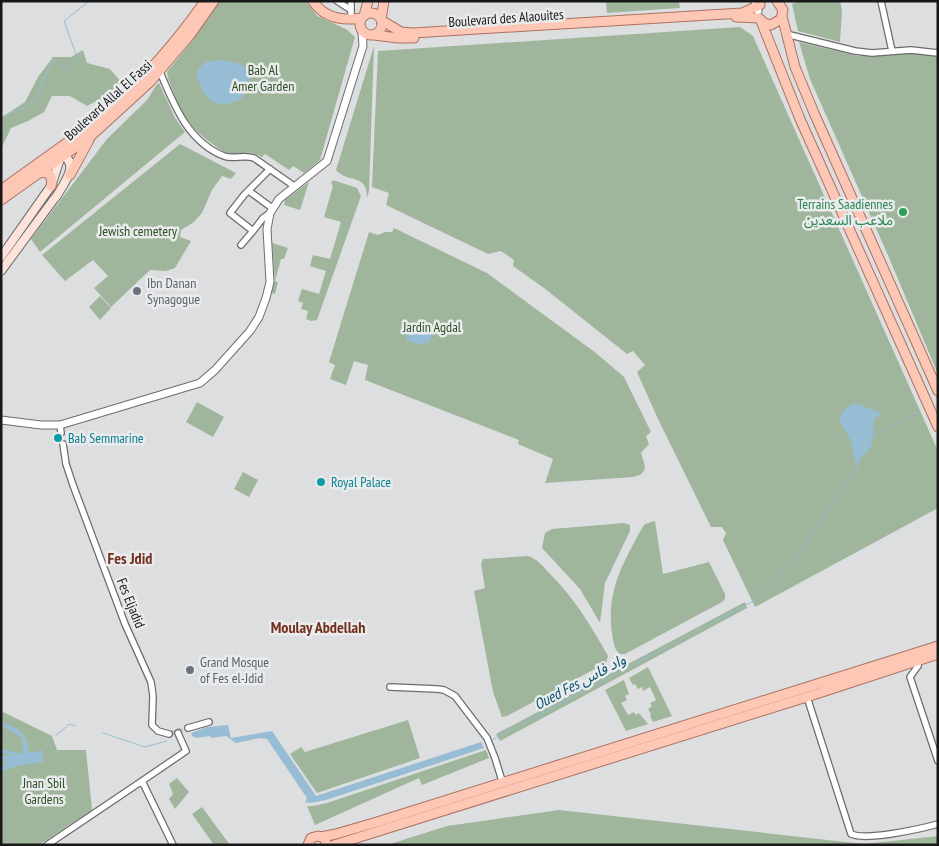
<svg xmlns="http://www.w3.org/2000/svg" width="939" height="846" viewBox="0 0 939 846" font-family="'PT Sans Narrow','Noto Sans Arabic',sans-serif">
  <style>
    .green { fill: #a0b69c }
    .water { fill: #96bdd3 }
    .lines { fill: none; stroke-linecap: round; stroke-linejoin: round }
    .stream { stroke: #96bdd3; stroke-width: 1 }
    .minor-tunnel { stroke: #bfc0c2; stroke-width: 5.5; stroke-dasharray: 5.5 3; stroke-linecap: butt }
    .minor-casing { stroke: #6c6c6e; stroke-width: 8 }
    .tertiary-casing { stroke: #6c6c6e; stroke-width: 9 }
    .secondary-casing { stroke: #6c6c6e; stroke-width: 10 }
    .primary-casing { stroke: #ac715f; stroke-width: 11 }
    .minor { stroke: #fff; stroke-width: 5.5 }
    .tertiary { stroke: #fff; stroke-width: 7 }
    .secondary { stroke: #fee3da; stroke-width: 8 }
    .primary { stroke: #fdc7b6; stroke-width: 9 }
    .leisure-dot { fill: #2e9e5b; stroke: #eaebed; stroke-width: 2 }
    .worship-dot { fill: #6b7280; stroke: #eaebed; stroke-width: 2 }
    .culture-dot { fill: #0f9aa8; stroke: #eaebed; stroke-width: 2 }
    .labels { text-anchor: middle; stroke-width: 5; stroke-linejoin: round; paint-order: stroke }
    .street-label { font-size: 14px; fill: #181819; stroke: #eaebed }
    .park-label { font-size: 14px; fill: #2b5024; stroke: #eaebed }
    .leisure-label { font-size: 14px; fill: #27864d; stroke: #eaebed; text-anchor: end }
    .worship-label { font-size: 14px; fill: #5b616d; stroke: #eaebed; text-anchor: start }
    .culture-label { font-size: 14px; fill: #0d838f; stroke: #eaebed; text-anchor: start }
    .water-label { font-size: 15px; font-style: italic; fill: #085270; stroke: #eaebed }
    .quarter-label { font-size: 16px; font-weight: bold; fill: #74301e; stroke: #eaebed }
  </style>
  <rect width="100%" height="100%" fill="#dddee0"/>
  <path class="green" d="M220 1H306L317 16 346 29 355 37 320 160 304 173 293 166 289 170 265 154 262 157C245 148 241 157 228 153 223 152 218 148 214 145 187 127 179 108 168 78L167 72 192 41Z
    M606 1H679L680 8 607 13Z
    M799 1H840L842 10 840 42 798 31 792 4Z
    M740 27 753 36 938 451V508L755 607 723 540 726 533 722 527H711L658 419 637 372 645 365 633 351 627 354 544 288 513 266 514 260 501 251 488 254 386 205 389 193 372 187 378 51Z
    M799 42 858 56 922 52 938 57V374L887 253 810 79Z
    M374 46 369 191 367 198C368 173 346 183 336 170Z
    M83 50 87 63 110 69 121 82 108 95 87 106 70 96H52L44 112 28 121 11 128 1 149V118L25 102 38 77 53 57H71Z
    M159 83 175 118 185 132 40 252 31 239 107 139 147 100 157 84Z
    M180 144 236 173 231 179 222 176 212 190 202 213 194 222 181 230 180 237 191 241 175 268 166 271 150 270 111 307 94 288 108 276 93 260 65 281 42 255Z
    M333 180 357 188 361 196 317 320 311 321 306 319 308 311 301 309 303 303 298 301 302 289 319 294 326 271 310 266 313 255 330 259 341 222 324 217 333 186 331 183Z
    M309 182 300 210 284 205 285 200Z
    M394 228 487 273 596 353 624 377 651 432 646 436 649 444 641 453 645 466 644 471 640 475 633 477 545 483 553 459 518 444 519 440 365 380 368 365 354 361 346 385 330 379 335 365 329 362 369 232 378 235 385 232H392Z
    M272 243 288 248 284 259H281L275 281 278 282 275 294 271 293 275 281Z
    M100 296 111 308 100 320 89 307Z
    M197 402 224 417 213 437 186 422Z
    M243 472 258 480 249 497 234 489Z
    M655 521 663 574 709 562 725 594V599L722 602 625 654H620C614 650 613 640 612 633 606 591 623 563 642 528L645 524Z
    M624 523 630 525V531L605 583 600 623 580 589 542 548 545 533 552 529Z
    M528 556C537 559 543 566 549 573 574 597 591 626 608 656L606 663 507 716 502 717 493 692 474 591 485 588 481 564 483 559Z
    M745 602 747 608 500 741 496 734Z
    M648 667 672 716 653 722 650 716 651 714 648 709 652 706 650 703 656 700 650 687 643 691 642 687 638 689 635 684 633 685 629 678Z
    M624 680 629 694 625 696 627 700 621 703 628 715 634 712 636 715 639 713 648 724 626 731 605 690Z
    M1 711 52 736 57 750H86L92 810 39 845H1Z
    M408 720 420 758 317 793 290 754 301 747 305 752Z
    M486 750 489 758 422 785 419 778 315 825 307 806H313L327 803Z
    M177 778 189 792 175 809 169 799 173 794 169 784Z
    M202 807 230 845H214L192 814Z
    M559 810 864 844 938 836V845H387L447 826Z"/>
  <path class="water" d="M219 60C233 61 255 64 248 84 246 89 244 94 241 99 222 108 208 106 200 85 198 81 198 77 196 74 203 61 205 62 219 60Z
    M411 322 421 326 433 334 429 342 425 343 421 345 406 340Z
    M854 404H859L880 413 878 418 876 417C869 432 879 446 861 457L859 463H855L851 441 839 420C841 413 846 407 854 404Z
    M1 722C20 730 26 730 29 752L42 751 43 762 16 766 1 772V765L8 762 1 761V756H14L1 752V749L23 754 22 738 1 725Z
    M228 725 231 738 272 731 316 796 481 742 484 748 326 800 311 803 305 802 307 798 267 739 260 738 236 743 226 736 211 738 210 736 196 738 192 736 191 733 207 727Z"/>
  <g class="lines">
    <path class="stream" d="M1 117 27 107 38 94 52 60 68 71 78 60 64 21 87 3 86 1
      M872 435 918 412
      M103 733 145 747 167 741
      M56 735 70 724 75 726
      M490 741 759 598 792 561 857 470 858 463
      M41 753 51 740"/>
    <path class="minor-tunnel" d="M169 734 188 728"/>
    <defs>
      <path id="minor" d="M337 1 351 10
        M351 1V20
        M881 1 892 51
        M786 34 855 51 872 53 911 50 938 53
        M160 72C174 105 188 142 224 156 233 160 244 154 254 158L294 186
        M249 191 272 208
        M270 213 263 218 253 231 230 213 244 195 270 169
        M241 245 253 231
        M60 425 61 433
        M63 444 66 464 73 485 125 624 151 682 153 696 152 725 158 731 169 734
        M918 660V666L910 677 938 761
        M390 687 437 689 444 690 455 696 487 738 495 758 503 784
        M807 697 851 834C866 841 920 829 938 824
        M188 728 209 722
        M142 781 186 751 178 733
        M47 845 142 781 173 845"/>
      <path id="tertiary" d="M755 1 758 11
        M1 420 41 425H60L200 383 215 370 250 331 259 317 266 298 270 282 267 229 270 213 279 199 327 161 363 46 362 32"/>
      <path id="secondary" d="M56 197C63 185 82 162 60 154
        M1 257 51 186 61 156
        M1 271 54 199"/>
      <path id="primary" d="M313 1C324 18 343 21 362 18
        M384 1 381 20 401 32 413 33 742 13 760 5
        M360 24a11 11 0 1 1 22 0a11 11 0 1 1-22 0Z
        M364 16 368 1
        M782 16 795 67 814 113 938 391
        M736 17 759 18
        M760 19 764 23 771 25 781 19 783 10 777 1
        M761 21 800 119 938 427
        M374 35 398 38H414
        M39 173C49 171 53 176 51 186
        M70 175 89 140
        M1 190C27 171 53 153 79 134 128 97 170 51 205 1
        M1 200 91 136 150 82 190 35 214 1
        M321 837 336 834 377 822 938 646
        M308 845 311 838 318 836 324 838 327 845
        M334 845 816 694 938 654"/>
    </defs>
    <use href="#minor" class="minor-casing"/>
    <use href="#tertiary" class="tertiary-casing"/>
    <use href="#secondary" class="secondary-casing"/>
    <use href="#primary" class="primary-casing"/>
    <use href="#minor" class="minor"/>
    <use href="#tertiary" class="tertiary"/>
    <use href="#secondary" class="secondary"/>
    <use href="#primary" class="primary"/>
  </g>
  <circle class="leisure-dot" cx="903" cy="212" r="5"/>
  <g class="worship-dot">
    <circle cx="137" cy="291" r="5"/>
    <circle cx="190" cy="670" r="5"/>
  </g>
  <g class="culture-dot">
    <circle cx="58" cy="438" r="5"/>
    <circle cx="321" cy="482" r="5"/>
  </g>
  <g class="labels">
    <g class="street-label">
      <text transform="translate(506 18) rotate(-4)" y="5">Boulevard des Alaouites</text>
      <text transform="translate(108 100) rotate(-42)" y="5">Boulevard Allal El Fassi</text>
      <text transform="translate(131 603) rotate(68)" y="5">Fes Eljadid</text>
    </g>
    <g class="park-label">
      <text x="263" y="75">Bab Al<tspan x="263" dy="16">Amer Garden</tspan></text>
      <text x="138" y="236">Jewish cemetery</text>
      <text x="432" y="332">Jardin Agdal</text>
      <text x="44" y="788">Jnan Sbil<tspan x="44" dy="16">Gardens</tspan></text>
    </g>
    <g class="leisure-label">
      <text x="893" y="209">Terrains Saadiennes<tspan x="893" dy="16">ملاعب السعدين</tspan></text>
    </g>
    <g class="worship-label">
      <text x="147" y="288">Ibn Danan<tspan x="147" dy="16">Synagogue</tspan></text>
      <text x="200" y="667">Grand Mosque<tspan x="200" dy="16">of Fes el-Jdid</tspan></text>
    </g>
    <g class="culture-label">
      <text x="68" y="443">Bab Semmarine</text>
      <text x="331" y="487">Royal Palace</text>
    </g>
    <g class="water-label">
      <text transform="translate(580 682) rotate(-28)" y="5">Oued Fes واد فاس</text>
    </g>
    <g class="quarter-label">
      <text x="130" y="564">Fes Jdid</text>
      <text x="318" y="633">Moulay Abdellah</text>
    </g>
  </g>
  <rect width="939" height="846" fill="none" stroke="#181819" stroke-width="5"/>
</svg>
